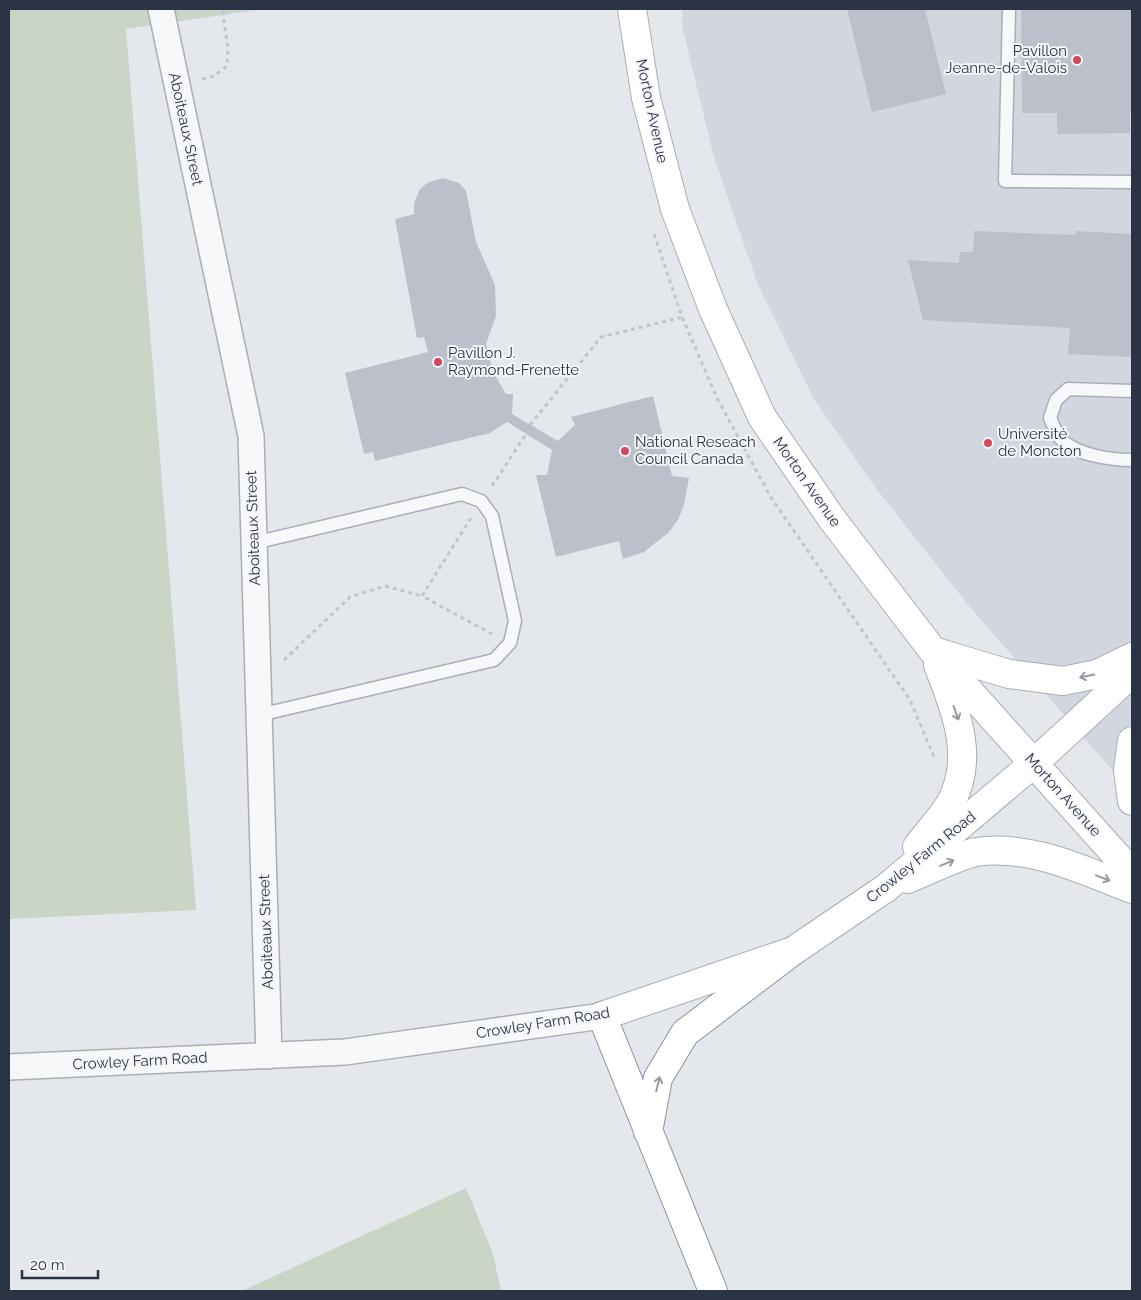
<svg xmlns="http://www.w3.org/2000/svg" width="1141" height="1300" viewBox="0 0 1141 1300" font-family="Raleway,sans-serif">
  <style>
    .built { fill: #d2d6de }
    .green { fill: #c9d6c5 }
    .building { fill: #bbc0ca }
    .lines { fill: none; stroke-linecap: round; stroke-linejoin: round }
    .lane-casing { stroke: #a9aeb7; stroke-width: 15 }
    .street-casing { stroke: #a9aeb7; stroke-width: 28 }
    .secondary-casing { stroke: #a9aeb7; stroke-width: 30 }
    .highway-casing { stroke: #8b94a3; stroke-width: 30 }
    .path { stroke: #c2c5cb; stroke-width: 3; stroke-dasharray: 4 4; stroke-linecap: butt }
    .lane { stroke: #f7f8fa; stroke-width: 12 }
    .street { stroke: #f7f8fa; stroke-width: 25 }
    .secondary { stroke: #fff; stroke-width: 28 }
    .highway { stroke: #fff; stroke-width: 28 }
    .oneway { stroke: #959aa2 }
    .poi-dot { fill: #d1495b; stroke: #f4f6f9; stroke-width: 2 }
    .labels { text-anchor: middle; stroke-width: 4; stroke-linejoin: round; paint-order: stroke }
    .poi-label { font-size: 15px; fill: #2b3445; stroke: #f4f6f9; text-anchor: start }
    .street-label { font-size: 15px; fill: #2b3445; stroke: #f4f6f9 }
  </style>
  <rect width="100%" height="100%" fill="#e4e7ec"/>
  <path class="built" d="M682 9H1132V793L969 606 875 487 814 399 758 285 713 154 683 29Z"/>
  <path class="green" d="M9 9H263L126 29 196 910 9 919Z
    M466 1188 493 1254 501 1291H242Z"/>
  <path class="building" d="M847 9H925L946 94 872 112Z
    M1021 9H1132V112H1130V133L1057 134V113H1022Z
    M443 178 459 183 466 191 476 242 495 285 496 316 486 344 493 372 506 394H513L512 414 558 441 575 425 571 417 653 396 672 476 689 478 684 505 678 520 668 533 644 552 623 559 619 541 556 557 536 475H547L552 450 507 422 490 433 375 461 373 452 364 454 345 373 428 352 424 337 417 338 395 219 414 214V203L420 189 427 183Z
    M974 231 1076 235V231L1132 234V357L1068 354 1070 328 923 320 908 260 959 263 960 252H973Z"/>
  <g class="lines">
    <defs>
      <path id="lane" d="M1009 9 1005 181 1132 182
        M1132 391 1068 389 1056 400 1050 418C1053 424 1056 434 1061 439 1075 455 1112 460 1132 460
        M254 543 462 494 481 501 492 516 515 621 510 643 494 660 259 715"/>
      <path id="street" d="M161 9 251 436 269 1056
        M9 1067 345 1052 602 1016"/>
      <path id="secondary" d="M632 9 646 98 675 209 713 309 762 417 832 519 933 651 1132 873
        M933 651 1009 674 1063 681 1097 674 1132 657
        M1132 741 1128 770 1132 801
        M917 847C927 833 941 819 950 804 976 758 955 710 938 665
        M908 879C925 872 960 855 976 852 1030 844 1083 870 1132 889
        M602 1016 793 951 886 888 1034 763 1132 673"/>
      <path id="highway" d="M602 1016 713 1291
        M648 1132 658 1078 685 1033 793 951"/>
    </defs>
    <use href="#lane" class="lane-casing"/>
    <use href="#street" class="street-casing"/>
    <use href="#secondary" class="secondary-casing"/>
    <use href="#highway" class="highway-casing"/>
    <path class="path" d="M202 79 214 76 227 66 228 48 222 9
      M654 234 682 317 717 398 770 496 910 700 934 757
      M530 425 601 337 683 317
      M492 486 526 434
      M471 518 422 596 492 634
      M284 660 350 597 385 586 422 596"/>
    <use href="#lane" class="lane"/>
    <use href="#street" class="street"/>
    <use href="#secondary" class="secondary"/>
    <use href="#highway" class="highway"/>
  </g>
  <defs><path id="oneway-shaft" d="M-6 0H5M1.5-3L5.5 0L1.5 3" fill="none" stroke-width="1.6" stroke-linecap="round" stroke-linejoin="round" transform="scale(1.25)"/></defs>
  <g class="oneway">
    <use href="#oneway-shaft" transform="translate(1087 676) rotate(169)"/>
    <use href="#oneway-shaft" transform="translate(956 713) rotate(70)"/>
    <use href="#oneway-shaft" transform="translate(947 863) rotate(-22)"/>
    <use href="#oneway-shaft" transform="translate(1103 878) rotate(21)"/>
    <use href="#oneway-shaft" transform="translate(658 1084) rotate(-76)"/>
  </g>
  <g class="poi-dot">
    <circle cx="1077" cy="60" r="5"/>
    <circle cx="438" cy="362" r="5"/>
    <circle cx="988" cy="443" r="5"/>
    <circle cx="625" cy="451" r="5"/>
  </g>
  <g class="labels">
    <g class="poi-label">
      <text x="1067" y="56" text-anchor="end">Pavillon<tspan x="1067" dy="17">Jeanne-de-Valois</tspan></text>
      <text x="448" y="358">Pavillon J.<tspan x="448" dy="17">Raymond-Frenette</tspan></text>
      <text x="998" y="439">Université<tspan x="998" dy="17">de Moncton</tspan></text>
      <text x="635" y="447">National Reseach<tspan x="635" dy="17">Council Canada</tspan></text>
    </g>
    <g class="street-label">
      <text transform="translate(652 111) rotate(78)" y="5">Morton Avenue</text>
      <text transform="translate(186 129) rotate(78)" y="5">Aboiteaux Street</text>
      <text transform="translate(807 482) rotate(55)" y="5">Morton Avenue</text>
      <text transform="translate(253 528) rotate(-92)" y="5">Aboiteaux Street</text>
      <text transform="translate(1063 795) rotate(48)" y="5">Morton Avenue</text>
      <text transform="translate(921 857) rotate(-39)" y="5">Crowley Farm Road</text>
      <text transform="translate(266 932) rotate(-92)" y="5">Aboiteaux Street</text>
      <text transform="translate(543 1023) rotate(-9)" y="5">Crowley Farm Road</text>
      <text transform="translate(140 1061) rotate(-3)" y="5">Crowley Farm Road</text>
    </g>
  </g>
  <rect width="1141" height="1300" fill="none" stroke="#2b3445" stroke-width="20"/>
  <path d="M22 1270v8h76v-8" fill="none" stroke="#2b3445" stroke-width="2.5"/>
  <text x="30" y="1270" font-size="15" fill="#2b3445" stroke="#f4f6f9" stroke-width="4" paint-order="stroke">20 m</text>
</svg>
